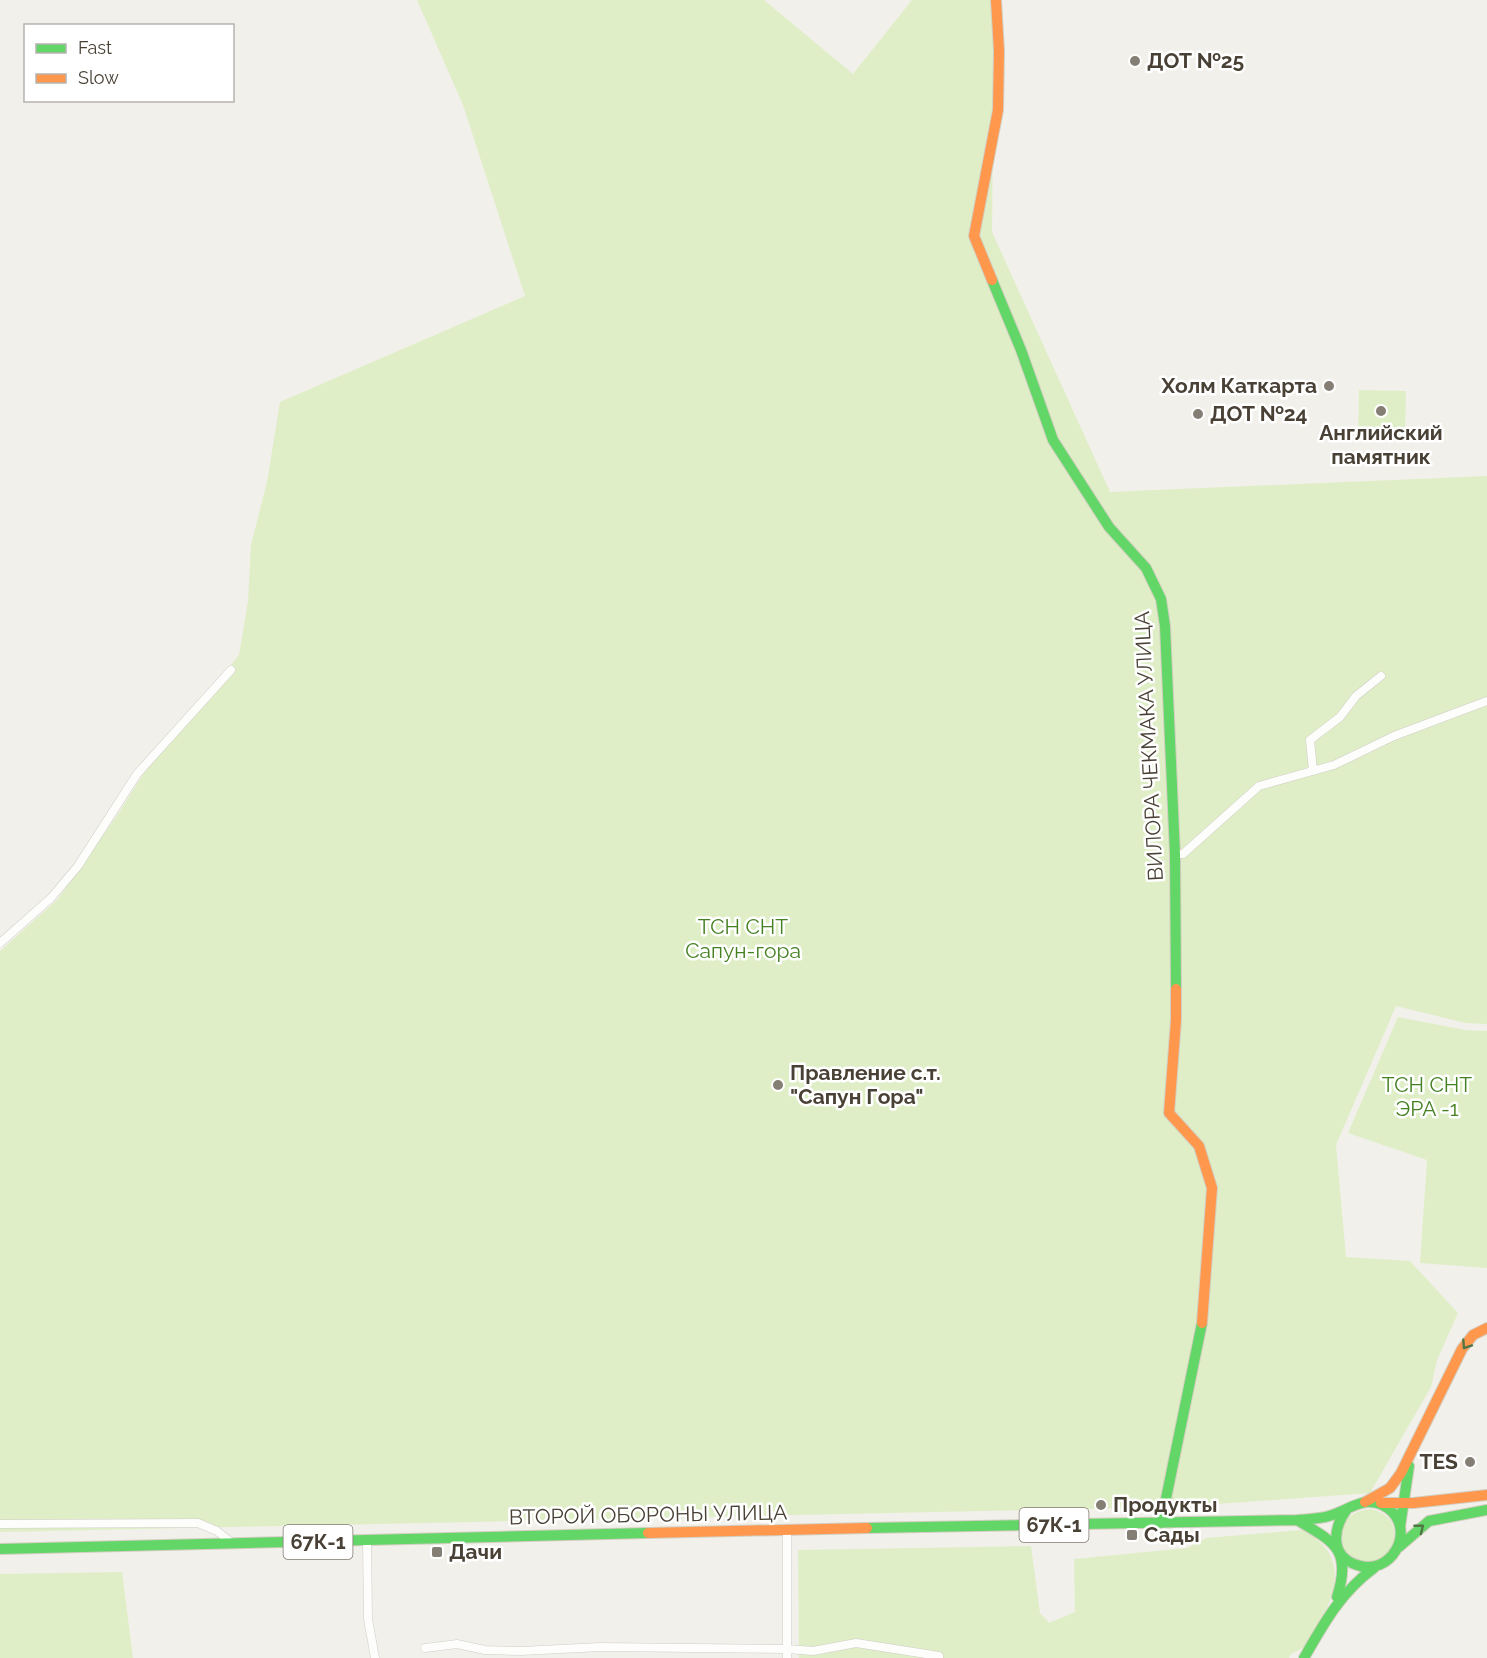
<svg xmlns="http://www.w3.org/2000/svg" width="1487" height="1658" viewBox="0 0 1487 1658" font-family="Raleway,sans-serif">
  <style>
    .green { fill: #dfeec7 }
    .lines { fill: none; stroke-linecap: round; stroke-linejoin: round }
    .street-casing { stroke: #d0cdc7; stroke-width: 9 }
    .fast-casing { stroke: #d3cec1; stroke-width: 12 }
    .slow-casing { stroke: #d3cec1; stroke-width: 12 }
    .street { stroke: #fdfdfc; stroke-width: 8 }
    .fast { stroke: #63d668; stroke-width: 10 }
    .slow { stroke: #ff974d; stroke-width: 10 }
    .oneway { stroke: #527547 }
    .poi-dot { fill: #847e74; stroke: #fff; stroke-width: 2 }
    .labels { text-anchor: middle; stroke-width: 5; stroke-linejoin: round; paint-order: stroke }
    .shield { fill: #fff; stroke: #807a72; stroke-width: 1.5 }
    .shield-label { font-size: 20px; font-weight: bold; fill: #494135 }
    .poi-label { font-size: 21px; font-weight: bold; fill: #494135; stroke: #fff; text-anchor: start }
    .street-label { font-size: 21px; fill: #494135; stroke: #fff }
    .park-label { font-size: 21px; fill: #448121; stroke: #fff }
  </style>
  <rect width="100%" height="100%" fill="#f2f0ea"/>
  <path class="green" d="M417 0H764L853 74 912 0H991L994 24 992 232 1110 492 1487 476V1024L1466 1023 1396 1006 1336 1145 1346 1257 1410 1261 1458 1313 1437 1360 1431 1387 1370 1493 1176 1507 0 1532V951L58 899 120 811 144 773 239 655 248 601 251 545 267 482 280 402 525 296 463 105Z
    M1359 390 1406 391 1405 437 1358 436Z
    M1398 1017 1465 1030 1487 1031V1268L1420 1263 1427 1160 1348 1133Z
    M1371 1509C1395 1516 1396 1528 1394 1549L1371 1566 1345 1554C1344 1548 1340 1541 1340 1535 1340 1518 1357 1510 1371 1509Z
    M1302 1530C1346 1552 1340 1588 1318 1625 1309 1641 1310 1646 1291 1654L1289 1658H799L798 1550 1031 1546 1040 1613 1049 1623 1075 1612 1074 1559 1187 1548 1206 1538Z
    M122 1572 133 1658H0V1574Z"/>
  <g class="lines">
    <defs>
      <path id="street" d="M1313 771 1310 740 1340 717 1356 696 1381 676
        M1175 854H1183L1259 786 1334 765 1394 736 1487 701
        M0 943 51 898 78 866 137 774 231 670
        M0 1524 198 1523 217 1531 232 1543
        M787 1531V1658
        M367 1541 368 1619 375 1658
        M425 1648 457 1644 485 1650 521 1651 600 1647 787 1649 813 1651 856 1643 939 1656V1658"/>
      <path id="fast" d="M992 280 1021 350 1053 440 1109 527 1146 568 1161 599 1165 626 1175 854 1176 989
        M1297 1520C1334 1542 1352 1549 1337 1597
        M1161 1523 1202 1323
        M1400 1527 1409 1466
        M867 1528 1297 1520C1308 1519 1319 1519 1329 1516 1350 1510 1367 1492 1389 1509 1417 1532 1390 1577 1357 1565 1329 1556 1333 1528 1347 1509
        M1399 1547 1429 1521 1487 1510
        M0 1549 648 1533
        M1304 1658C1324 1623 1341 1592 1374 1568"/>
      <path id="slow" d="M992 280 974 236 998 110 999 51 996 0
        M1176 989V1020L1169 1113 1199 1146 1212 1188 1202 1323
        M1365 1502 1390 1488 1401 1473 1462 1349 1473 1335 1487 1328
        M1381 1503H1413L1487 1495
        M648 1533 867 1528"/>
    </defs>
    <use href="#street" class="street-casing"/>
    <use href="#fast" class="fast-casing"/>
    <use href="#slow" class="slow-casing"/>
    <use href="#street" class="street"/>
    <use href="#fast" class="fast"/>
    <use href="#slow" class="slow"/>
  </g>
  <defs><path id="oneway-chevron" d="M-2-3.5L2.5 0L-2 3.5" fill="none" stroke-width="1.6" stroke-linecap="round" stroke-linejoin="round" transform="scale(1.5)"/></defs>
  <g class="oneway">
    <use href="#oneway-chevron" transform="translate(1466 1345) rotate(124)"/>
    <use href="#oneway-chevron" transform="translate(1420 1528) rotate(-38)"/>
  </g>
  <g class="poi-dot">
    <circle cx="1135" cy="61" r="6"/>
    <circle cx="1329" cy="386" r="6"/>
    <circle cx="1381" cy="411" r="6"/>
    <circle cx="1198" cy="414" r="6"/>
    <circle cx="778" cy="1085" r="6"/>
    <circle cx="1470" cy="1462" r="6"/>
    <circle cx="1101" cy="1505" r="6"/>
    <rect x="1126" y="1529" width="12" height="12" rx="3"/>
    <rect x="431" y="1546" width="12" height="12" rx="3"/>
  </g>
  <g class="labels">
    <g class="shield">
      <rect x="1019.5" y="1508" width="69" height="34" rx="4.5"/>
      <rect x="283.5" y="1525" width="69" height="34" rx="4.5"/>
    </g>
    <g class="shield-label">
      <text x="1054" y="1532">67К-1</text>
      <text x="318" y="1549">67К-1</text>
    </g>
    <g class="poi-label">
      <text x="1147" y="68">ДОТ №25</text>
      <text x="1317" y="393" text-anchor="end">Холм Каткарта</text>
      <text x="1210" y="421">ДОТ №24</text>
      <text x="1381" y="440" text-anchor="middle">Английский<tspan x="1381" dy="24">памятник</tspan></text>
      <text x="790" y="1080">Правление с.т.<tspan x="790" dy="24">"Сапун Гора"</tspan></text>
      <text x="1458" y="1469" text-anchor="end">TES</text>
      <text x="1113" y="1512">Продукты</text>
      <text x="1144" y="1542">Сады</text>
      <text x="449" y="1559">Дачи</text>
    </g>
    <g class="street-label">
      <text transform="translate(1149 746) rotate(-93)" y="7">ВИЛОРА ЧЕКМАКА УЛИЦА</text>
      <text transform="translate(648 1515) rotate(-1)" y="7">ВТОРОЙ ОБОРОНЫ УЛИЦА</text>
    </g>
    <g class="park-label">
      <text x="743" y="934">ТСН СНТ<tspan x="743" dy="24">Сапун-гора</tspan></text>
      <text x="1427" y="1092">ТСН СНТ<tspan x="1427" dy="24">ЭРА -1</tspan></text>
    </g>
  </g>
  <rect x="24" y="24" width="210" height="78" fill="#ffffff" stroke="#b6b3ae" stroke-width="1.5"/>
  <rect x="36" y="44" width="30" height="9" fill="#63d668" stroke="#b6b3ae" stroke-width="1.5"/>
  <text x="78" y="54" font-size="18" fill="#494135">Fast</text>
  <rect x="36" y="74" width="30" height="9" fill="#ff974d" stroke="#b6b3ae" stroke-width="1.5"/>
  <text x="78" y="84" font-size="18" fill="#494135">Slow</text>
</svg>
